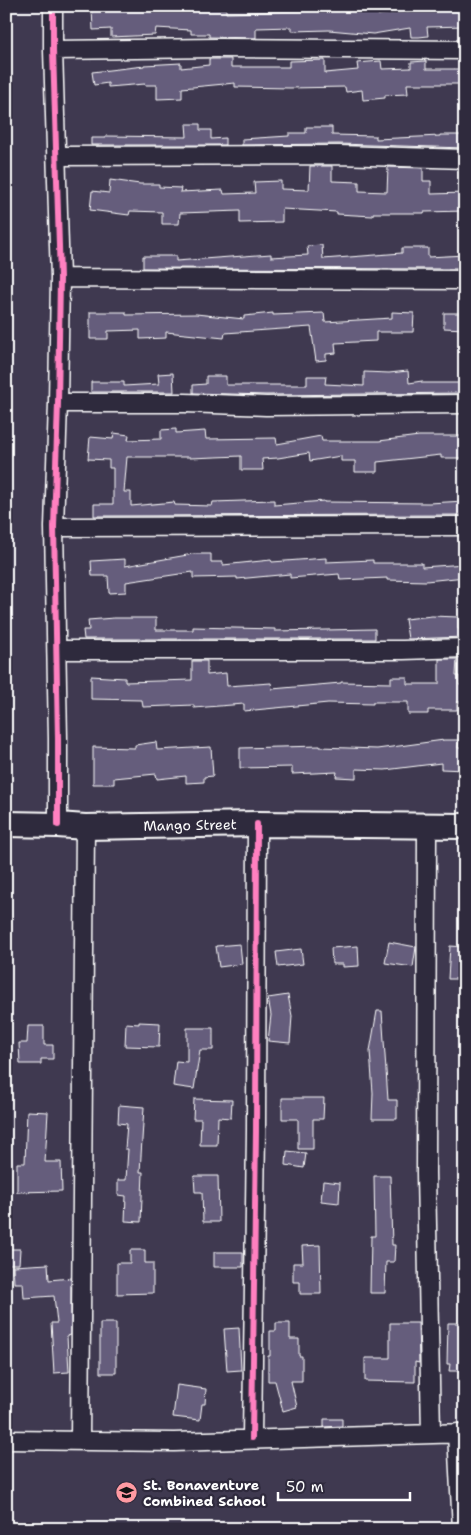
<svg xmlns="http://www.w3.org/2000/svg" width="471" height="1535" viewBox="0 0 471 1535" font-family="'Shantell Sans',sans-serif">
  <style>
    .building { fill: #655d7b; stroke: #fff }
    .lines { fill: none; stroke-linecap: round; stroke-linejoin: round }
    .street-casing { stroke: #fff; stroke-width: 21 }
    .secondary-casing { stroke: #fff; stroke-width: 28 }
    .street { stroke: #2f2a3d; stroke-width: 18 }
    .secondary { stroke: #2f2a3d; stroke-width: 24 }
    .cycleway-casing { stroke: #2f2a3d; stroke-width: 9 }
    .cycleway { stroke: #ff80c0; stroke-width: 6 }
    .labels { text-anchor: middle; stroke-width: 4.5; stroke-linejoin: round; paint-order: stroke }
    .street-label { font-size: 14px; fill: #fff; stroke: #2f2a3d }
    .poi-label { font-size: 14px; font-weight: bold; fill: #fff; stroke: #2f2a3d; text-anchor: start }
  </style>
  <rect width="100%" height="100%" fill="#3f3950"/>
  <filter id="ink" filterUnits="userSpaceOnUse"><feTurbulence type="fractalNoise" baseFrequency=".02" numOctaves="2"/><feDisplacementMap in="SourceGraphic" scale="10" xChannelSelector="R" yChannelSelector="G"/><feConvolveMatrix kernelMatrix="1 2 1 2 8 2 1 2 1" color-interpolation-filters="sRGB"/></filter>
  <g filter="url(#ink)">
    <path class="building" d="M126 7 226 9V13L345 10V7L378 10V15L424 9V10L465 9V26L427 27 428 36 419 37H411L410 28 373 34 329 30 292 31V27L256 28V38L209 37V34H191V30L156 28 155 35 111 37V29L93 30 92 8Z
      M209 59H231V67H289V61L325 60V73L358 70 357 63 381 61 382 69 411 68V62L426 61V69H465V84H407L408 94 385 95V98L363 100 362 90 346 92 345 87 290 88 235 87V83L182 88V98L157 99V85H145V84L108 87V83L94 85 92 72 144 66V65L181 63V68L209 65Z
      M186 124H200V130H211V139L225 138V145H91V138H106V136L187 137Z
      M306 127H332V135L376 136V139L440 136V135H465V148L339 144 242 145V139L289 136V133H306Z
      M310 166H332V181L359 182V191L387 192 388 167 423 168V181H431V194L465 193V211L424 212V213H373V216L337 214V212L282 209V222L240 223V211L180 213 179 224H162V212L130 211 129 215 90 210 92 191 109 193 110 180 140 184H159V187L181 188 180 192 223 190 224 194 255 193 254 182 281 181V189L309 190Z
      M322 245 323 259 402 253V248H428V257L465 255V269L143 268V256H176V261L271 254V257L308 255 307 246Z
      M90 312H126V315L196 314 244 319V316L273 313V315L324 313 325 322 392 318V312L414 313 413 332H376V341L335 343 336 353 326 354V360L316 361 311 327 225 333 224 338 166 332V338L140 339V330L108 331V339H90Z
      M444 313H465V329L444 328Z
      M408 371 409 383 422 381V383H465V393L266 395 193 393V385L206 384V376H226V385H307V376H326L325 384 364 386V372L389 373Z
      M173 373 174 392H91V382H124V386L159 384 158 374Z
      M176 429V433L205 431 206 439 276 438 277 444 321 436 322 441H379L419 436H465V458H441V455L377 462V472H355V461H341V456L310 461 309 453 278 458 262 459 263 470H241V456L190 458V457H127L124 492H131V506L174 502 175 505 212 506 213 502 274 500V505L324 501V502L429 503 465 501V515L94 516V504H113V468H109V460L88 459 90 437 113 439 114 433 129 435 128 440 161 439V430Z
      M193 554H211V562H223V565L271 560 272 562 326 558V562L373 560V563H422V567L465 564V577L426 581 387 580V578L340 580 339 574 290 578V574L237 579V577L193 578V572L126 582V592L109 593 108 576H92L91 561 125 559V566Z
      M432 616 458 617V629L465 630V637L408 639 405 619Z
      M114 618H156V630H193V627L275 629V631L375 629V639H84L83 630H89L88 620Z
      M439 659H457L456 676H459V685H465V702H457V710H428V714H408V702H373V704L328 703 244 711V704L194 708V705L143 707 142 700 91 699V676L125 678V682L192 680V661H207V675L226 673 227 686 271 683 272 689 341 683V682L391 683V677H407V684H439Z
      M444 740H459L458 748H465V770L441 769V763L385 770 356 769V778L336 777 337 772 292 774V767L240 768V748L320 746V747L377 749Z
      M156 742 157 750 211 747 213 776 204 777V782L186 783V776L157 779 156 774 114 778V784H93V747L135 748V745Z
      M389 942 416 947 413 967 385 963Z
      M240 944 242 964 219 967 216 946Z
      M358 946 359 966 343 967V964H332L331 948Z
      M450 946 465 947V979H448Z
      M301 949 303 964 278 967 276 952Z
      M288 995 292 1016 290 1043 268 1041 271 1015 268 998Z
      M377 1011H382L388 1100H397V1119H372L373 1093 370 1051Z
      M139 1022 160 1023 159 1047 125 1046 126 1023 139 1024Z
      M28 1026H44V1045H53V1059H41V1064H20L19 1043H27Z
      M187 1028H213V1050H200L194 1089 173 1086 176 1061 187 1062Z
      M282 1098H324L323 1119H313V1149H298V1119H282Z
      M194 1099 232 1100 231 1118 218 1117 217 1145H200L201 1119H193Z
      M119 1105 144 1107 140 1172H143L141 1222 125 1221 126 1196 118 1195V1180H126L128 1149H125L127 1124 118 1123Z
      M27 1111 48 1112 45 1162H61L62 1191 17 1192V1163H25Z
      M287 1151 306 1153 304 1168 286 1165Z
      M194 1176H218L219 1222H203L202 1192H195Z
      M374 1176H390L392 1245H395L394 1262H386L385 1293H370L371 1236H375Z
      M323 1181 340 1183 339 1203 321 1201Z
      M320 1245 321 1294H300V1282H293V1263H303L302 1246Z
      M6 1249H20L19 1264H6Z
      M130 1250H145V1263H153V1293L117 1294V1263H130Z
      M214 1252H243V1267H214Z
      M48 1264 49 1280 71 1278V1335L67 1336 69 1372 54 1373 51 1323H57L54 1296 24 1298 23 1283H14L13 1266Z
      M100 1323H116V1373H100Z
      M276 1323H290V1339H299V1356H302V1381H291L297 1407 283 1411 275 1381H268V1356H270V1331H276Z
      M390 1323H418L419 1363 415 1362V1382L365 1381V1358H390Z
      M448 1323H465V1371H449L450 1364H447Z
      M239 1328 241 1370 227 1371 224 1329Z
      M177 1385 206 1389 205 1404H202L200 1420 173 1417Z
      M324 1419H342V1426L324 1427Z"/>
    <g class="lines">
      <defs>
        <path id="street" d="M53 6V50L60 278 58 403 54 527 58 739V825
          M53 50 217 48 465 50
          M56 156 339 155 465 159
          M60 278 465 280
          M58 403H185L266 406 465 404
          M54 527 465 526
          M57 650H403L465 648
          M427 826 426 1173 431 1434
          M457 1433 462 1529
          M252 1438 256 1131 257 824
          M6 1440 174 1442 465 1433
          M80 1441C83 1236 82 1032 85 827"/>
        <path id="secondary" d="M6 824 58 825 85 827 257 824 465 826"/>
      </defs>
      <use href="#street" class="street-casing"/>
      <use href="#secondary" class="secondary-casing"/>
      <use href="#street" class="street"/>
      <use href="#secondary" class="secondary"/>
      <defs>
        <path id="cycleway" d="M53 6V50L60 278 58 403 54 527 58 739V825
          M252 1438 256 1131 257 824"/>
      </defs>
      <use href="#cycleway" class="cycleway-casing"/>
      <use href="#cycleway" class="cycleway"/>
    </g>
  </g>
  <defs>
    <symbol id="school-disc" viewBox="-11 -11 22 22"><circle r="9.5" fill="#ff9aa2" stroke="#2f2a3d"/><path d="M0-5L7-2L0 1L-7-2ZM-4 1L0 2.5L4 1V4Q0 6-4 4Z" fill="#111"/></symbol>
  </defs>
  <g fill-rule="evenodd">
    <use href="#school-disc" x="114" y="1480" width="25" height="25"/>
  </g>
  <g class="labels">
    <g class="street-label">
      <text transform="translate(190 825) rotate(-1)" y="5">Mango Street</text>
    </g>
    <g class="poi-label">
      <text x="143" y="1490">St. Bonaventure<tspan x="143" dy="16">Combined School</tspan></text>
    </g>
  </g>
  <rect width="471" height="1535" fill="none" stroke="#2f2a3d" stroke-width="25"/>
  <rect x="12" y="12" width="446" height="1510" fill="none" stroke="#fff" stroke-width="2" filter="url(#ink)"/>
  <path d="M278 1492v8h132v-8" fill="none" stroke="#ffffff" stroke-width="2.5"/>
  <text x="286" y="1492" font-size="15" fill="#ffffff" stroke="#2f2a3d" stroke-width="4" paint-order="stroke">50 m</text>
</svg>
